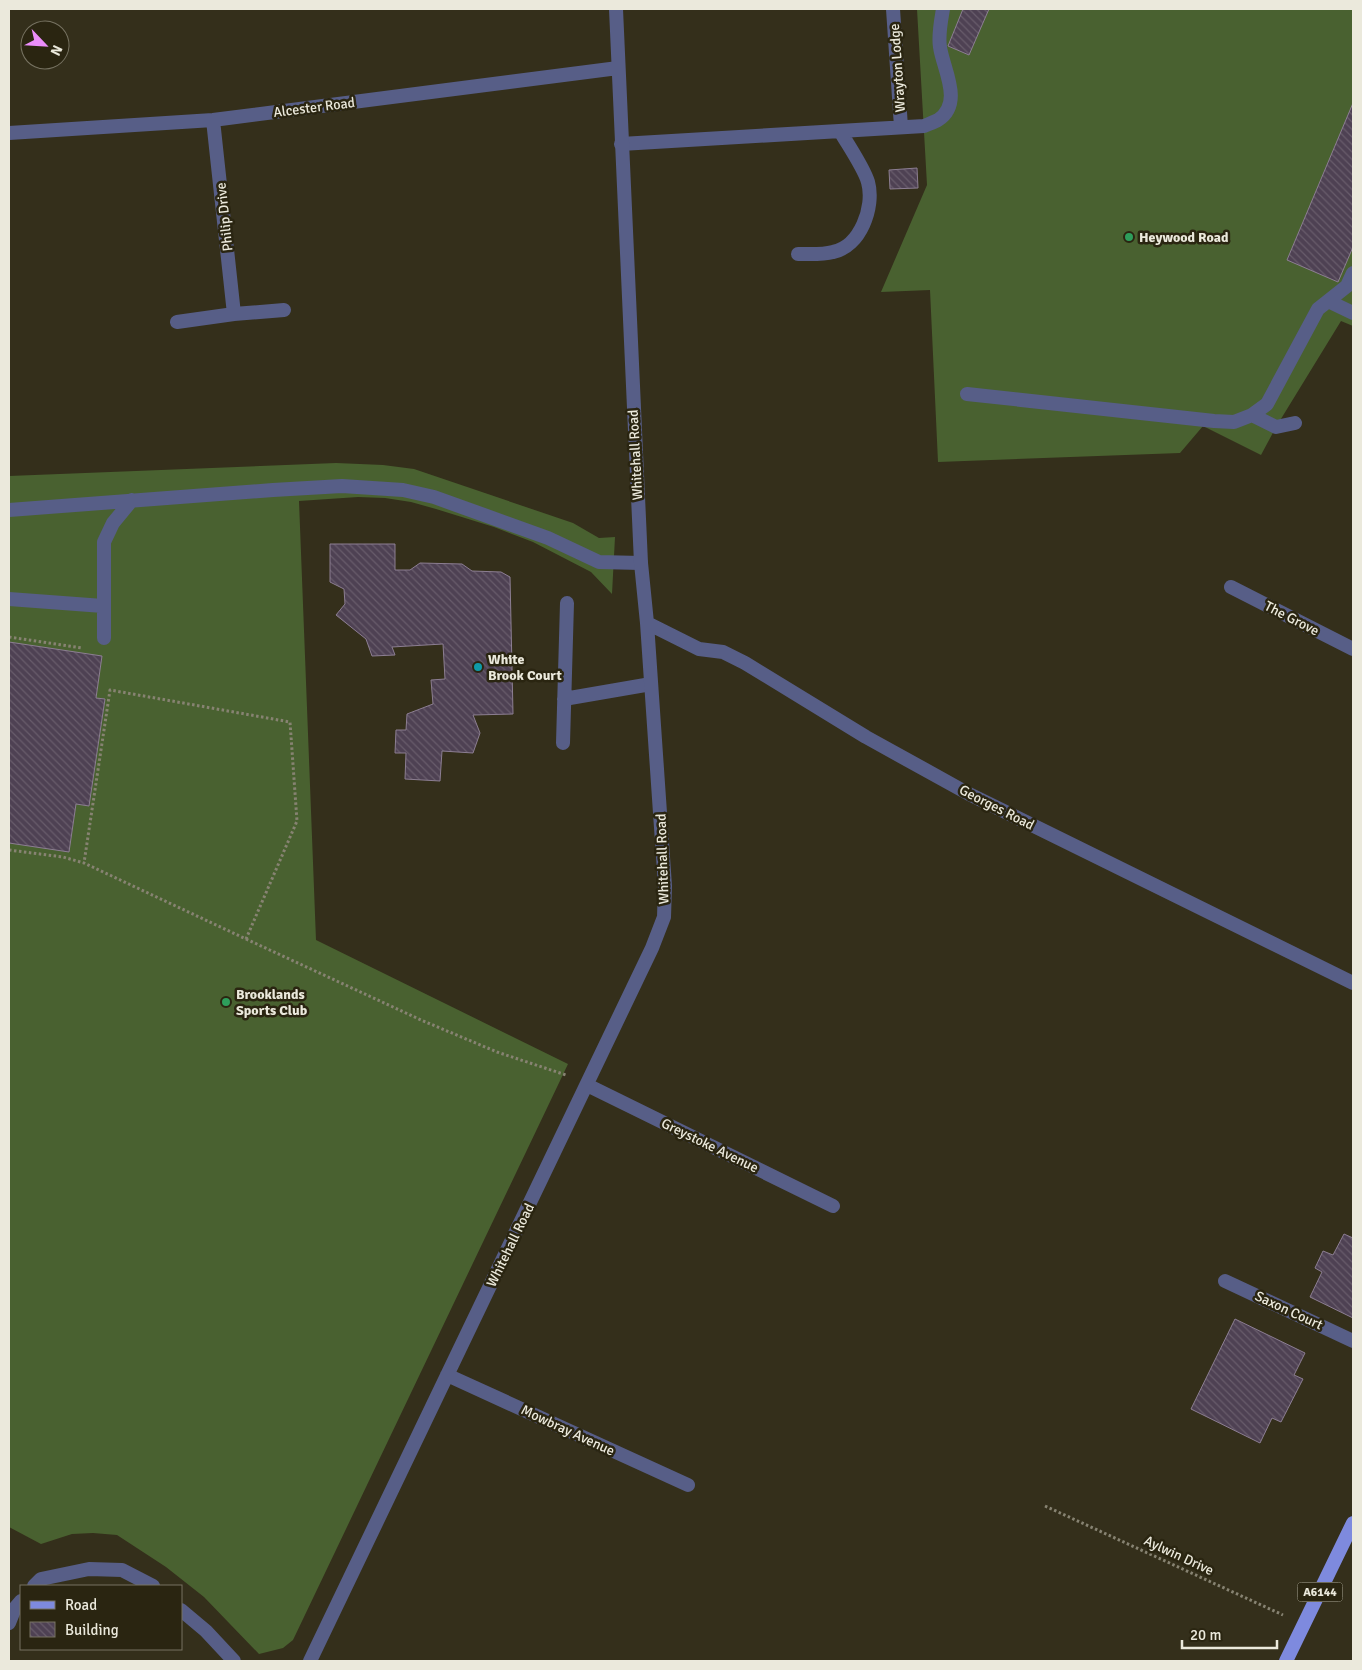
<svg xmlns="http://www.w3.org/2000/svg" width="1362" height="1670" viewBox="0 0 1362 1670" font-family="Signika,sans-serif">
  <style>
    .grass { fill: #496130 }
    .building { fill: url(#building-back-hatch); stroke: #8c7e92 }
    .lines { fill: none; stroke-linecap: round; stroke-linejoin: round }
    .path { stroke: #878372; stroke-width: 3; stroke-dasharray: 2.5 2.5; stroke-linecap: butt }
    .service { stroke: #575e87; stroke-width: 14 }
    .minor { stroke: #575e87; stroke-width: 14 }
    .primary { stroke: #7e8ade; stroke-width: 14 }
    .leisure-dot { fill: #2e9e5b; stroke: #2a2511; stroke-width: 2 }
    .culture-dot { fill: #0f9aa8; stroke: #2a2511; stroke-width: 2 }
    .labels { text-anchor: middle; stroke-width: 5; stroke-linejoin: round; paint-order: stroke }
    .shield { fill: #2a2511; stroke: #b1ae9f; stroke-width: 1 }
    .shield-label { font-size: 12px; font-weight: bold; fill: #ebe9dc }
    .street-label { font-size: 14px; fill: #ebe9dc; stroke: #2a2511 }
    .poi-label { font-size: 14px; font-weight: bold; fill: #ebe9dc; stroke: #2a2511; text-anchor: start }
  </style>
  <defs>
    <pattern id="building-back-hatch" width="6" height="6" patternUnits="userSpaceOnUse" patternTransform="scale(1.25)"><rect width="6" height="6" fill="#4e4153"/><path d="M-1 5l2 2M0 0l6 6M5-1l2 2" fill="none" stroke="#685c6b"/></pattern>
  </defs>
  <rect width="100%" height="100%" fill="#342f1b"/>
  <path class="grass" d="M917 9H1353V326L1341 321 1276 427 1261 455 1203 426 1180 453 938 462 930 290 881 292 927 185Z
    M336 463 383 465 414 469 573 523 599 538 615 537 612 594 591 572 533 542 494 527 436 509 411 502 385 498 358 497 299 501 316 940 568 1064 293 1640 283 1648 259 1654 204 1597 166 1567 117 1535 93 1533 72 1534 41 1544 9 1527V476Z"/>
  <path class="building" d="M963 9H989L969 55 948 46Z
    M1353 103V247L1338 282 1287 260Z
    M917 168 918 188 890 189 889 170Z
    M330 544H395V570H410L420 563 462 564 472 571 501 572 510 577 513 714 473 715 480 733 473 753 442 751 440 781 405 779 406 753H395L396 730H406L407 714 433 704 431 680 445 679 443 644 392 647 395 655 372 656 366 639 336 615 345 604 344 589 330 582Z
    M9 642 102 656 96 698 105 699 89 806 76 804 69 852 9 843Z
    M1344 1234 1353 1238V1318L1310 1297 1322 1272 1315 1268 1323 1251 1333 1255Z
    M1235 1319 1305 1353 1294 1375 1303 1379 1281 1422 1272 1418 1260 1443 1191 1409Z"/>
  <g class="lines">
    <path class="path" d="M9 637 82 648
      M9 850 63 857 84 863 246 939 297 821 290 722 110 690 84 863
      M246 939 421 1020 497 1052 566 1075
      M1045 1506 1283 1615"/>
    <path class="service" d="M893 9 901 127
      M621 144 924 126C929 124 934 122 938 120 964 103 943 69 940 47 938 35 941 21 943 9
      M798 254C809 254 822 255 833 252 860 247 875 207 868 182 864 168 848 145 840 131
      M1328 301 1353 313
      M967 394 1214 421 1234 422 1252 415 1267 404 1318 309 1347 286 1353 273
      M1252 415 1276 427 1295 423
      M9 510 273 490 342 486 403 490 434 497 548 538 599 562 641 563
      M9 599 103 606
      M104 638V542L113 523 132 500
      M564 699 651 684
      M563 743 567 603
      M1225 1281 1353 1341"/>
    <path class="minor" d="M213 120 234 314
      M9 133 213 120 618 68
      M177 322 234 314 284 310
      M1231 587 1353 649
      M647 623 699 649 723 652 745 663 866 737 969 794 1353 983
      M587 1085 833 1206
      M447 1375 688 1485
      M34 1586 41 1579 89 1569 122 1570 153 1586
      M181 1610 206 1631 234 1661
      M9 1623 15 1608 21 1601
      M310 1661 652 948 664 917 665 886 647 623 641 563 616 9"/>
    <path class="primary" d="M1286 1661 1353 1523"/>
  </g>
  <g class="leisure-dot">
    <circle cx="1129" cy="237" r="5"/>
    <circle cx="226" cy="1002" r="5"/>
  </g>
  <circle class="culture-dot" cx="478" cy="667" r="5"/>
  <g class="labels">
    <rect class="shield" x="1297.5" y="1582.5" width="45" height="19" rx="4"/>
    <g class="shield-label">
      <text x="1320" y="1596">A6144</text>
    </g>
    <g class="street-label">
      <text transform="translate(897 68) rotate(-94)" y="5">Wrayton Lodge</text>
      <text transform="translate(314 107) rotate(-7)" y="5">Alcester Road</text>
      <text transform="translate(224 217) rotate(-96)" y="5">Philip Drive</text>
      <text transform="translate(635 455) rotate(-93)" y="5">Whitehall Road</text>
      <text transform="translate(1292 618) rotate(27)" y="5">The Grove</text>
      <text transform="translate(997 807) rotate(27)" y="5">Georges Road</text>
      <text transform="translate(662 859) rotate(-92)" y="5">Whitehall Road</text>
      <text transform="translate(710 1145) rotate(26)" y="5">Greystoke Avenue</text>
      <text transform="translate(510 1245) rotate(-64)" y="5">Whitehall Road</text>
      <text transform="translate(1289 1310) rotate(25)" y="5">Saxon Court</text>
      <text transform="translate(568 1430) rotate(25)" y="5">Mowbray Avenue</text>
      <text transform="translate(1179 1555) rotate(25)" y="5">Aylwin Drive</text>
    </g>
    <g class="poi-label">
      <text x="1139" y="242">Heywood Road</text>
      <text x="488" y="664">White<tspan x="488" dy="16">Brook Court</tspan></text>
      <text x="236" y="999">Brooklands<tspan x="236" dy="16">Sports Club</tspan></text>
    </g>
  </g>
  <rect width="1362" height="1670" fill="none" stroke="#ebe9dc" stroke-width="20"/>
  <rect x="20" y="1585" width="162" height="65" fill="#2a2511" stroke="#777362"/>
  <rect x="30" y="1601" width="25" height="8" fill="#7e8ade" stroke="#777362"/>
  <text x="65" y="1610" font-size="15" fill="#ebe9dc">Road</text>
  <rect x="30" y="1622" width="25" height="15" fill="url(#building-back-hatch)" stroke="#777362"/>
  <text x="65" y="1635" font-size="15" fill="#ebe9dc">Building</text>
  <g transform="translate(45 45) rotate(115)"><circle r="24" fill="#2a2511" stroke="#777362"/>
  <path d="M0-4L9 19L0 12L-9 19Z" fill="#eb8dfb"/>
  <text y="-8" font-size="14" font-weight="bold" text-anchor="middle" fill="#ebe9dc">N</text>
  </g>
  <path d="M1182 1640v8h95v-8" fill="none" stroke="#ebe9dc" stroke-width="2.5"/>
  <text x="1190" y="1640" font-size="15" fill="#ebe9dc" stroke="#2a2511" stroke-width="4" paint-order="stroke">20 m</text>
</svg>
